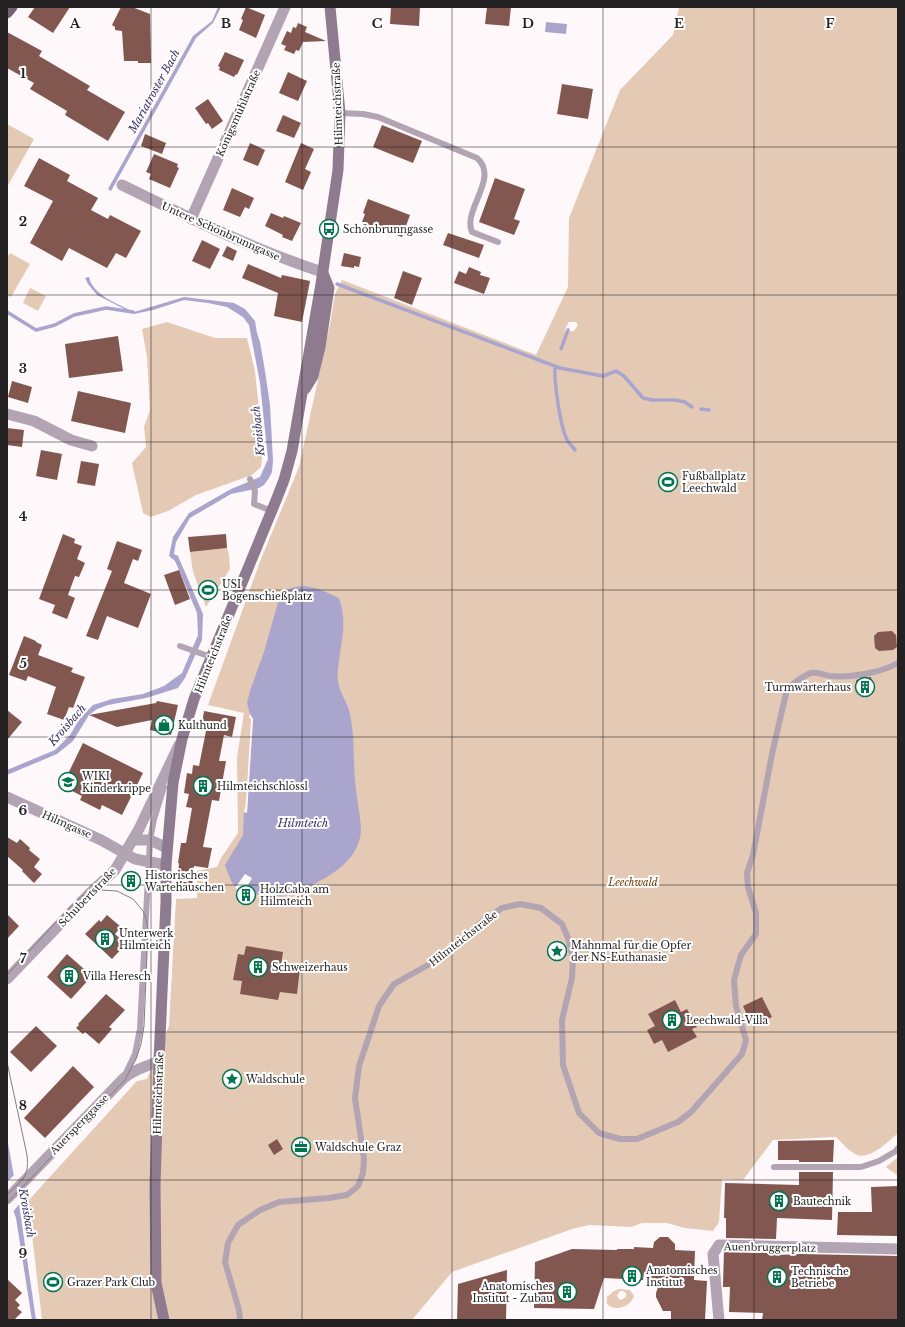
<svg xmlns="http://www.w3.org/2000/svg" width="905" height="1327" viewBox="0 0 905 1327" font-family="'Libre Baskerville',serif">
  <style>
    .green { fill: #e4cab4; fill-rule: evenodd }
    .water { fill: #a9a5cd }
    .pier { fill: #fef8fa }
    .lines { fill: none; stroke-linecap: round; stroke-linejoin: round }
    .stream { stroke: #a9a5cd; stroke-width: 3.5 }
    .building { fill: #825750 }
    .service { stroke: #b2a4b3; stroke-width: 6 }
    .minor { stroke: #b2a4b3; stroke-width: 11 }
    .secondary { stroke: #8f7b90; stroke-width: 11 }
    .primary { stroke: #755e78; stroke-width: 11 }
    .tram { stroke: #837e80; stroke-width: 1 }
    .grid { fill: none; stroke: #242122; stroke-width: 1; stroke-opacity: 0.55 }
    .labels { text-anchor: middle; stroke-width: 4; stroke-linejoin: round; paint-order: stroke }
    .street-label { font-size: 10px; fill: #242122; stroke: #fff }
    .poi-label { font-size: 10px; fill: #242122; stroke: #fff; text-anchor: start }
    .park-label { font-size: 10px; font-style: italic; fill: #683a04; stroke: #fff }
    .water-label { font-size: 11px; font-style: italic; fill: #3b3165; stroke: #fff }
    .grid-label { font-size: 13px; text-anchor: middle; font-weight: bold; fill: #242122; stroke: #fff; stroke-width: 4; stroke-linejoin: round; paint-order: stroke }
  </style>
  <rect width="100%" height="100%" fill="#fef8fa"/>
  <path class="green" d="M679 7H898V1133C889 1141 868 1162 855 1154 848 1150 842 1143 836 1137L773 1140 743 1180 722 1179 719 1222 713 1231 685 1228 667 1223H642L631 1227 589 1225 572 1229 452 1272 412 1320H42L28 1201 137 1081 147 1079 169 1026 176 899 197 898V871L217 867 221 858 238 833 237 757 244 713 208 705 261 559 299 467 330 324 335 294 342 280 536 355 568 287 569 218 620 90 673 35ZM569 322H576L578 325 574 331 565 332 566 327Z
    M7 124 34 139 7 187Z
    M10 253 30 264 11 297 7 295V258Z
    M30 288 46 296 38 311 23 303Z
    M167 322 215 338H247L255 371 263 448 261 467 252 475 196 495 168 511 151 517 143 513 132 463 146 447 144 427 150 410 147 357 142 329Z
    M227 548 229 555 230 569 206 607 193 572 190 552Z
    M898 1157V1176L886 1167Z
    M619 1289 630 1290 634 1296C631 1307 615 1312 607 1304V1297L614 1291ZM620 1291H623L626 1293V1297L621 1300 618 1298 617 1295Z"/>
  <path class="water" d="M218 7H221L213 23 196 38 111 191 108 189 193 36 212 21Z
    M546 22 567 24 566 34 545 32Z
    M89 277C93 296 119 304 134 312L184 297 234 303 245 309 255 321 257 333 260 342 265 371 270 405 273 461 272 472 269 478 264 485 259 488 231 494 190 518 176 542 174 554 178 556 203 614 202 640 185 678 178 688 146 698 108 705 97 709 89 715 73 741 57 754 7 775V770L55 750 70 735 80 718 93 705 112 699 143 694 164 686 182 673 198 635 197 613 179 570 175 561 169 556 173 537 189 513 231 489 260 477 268 459 260 383 249 325 243 317 227 307 208 303 184 300 153 310 134 314 97 295 88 284 85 278Z
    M305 586 319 589 339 598C347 621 342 638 339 661 338 668 337 675 338 682 340 692 346 701 349 710 355 733 353 757 355 780 356 796 360 812 361 828 361 858 333 875 310 886 288 896 269 901 246 890L244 892C231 886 230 878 225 865L243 835 244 812H247L253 719 250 714 247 703 250 691 264 652 279 599 285 591 294 587Z
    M7 1138 19 1204 36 1320H32L16 1218C6 1193 7 1164 7 1138Z"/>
  <path class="pier" d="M250 714 253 719 247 813 244 812V810H245L247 788 251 719 249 717Z
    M245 874 252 878 244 892 235 888Z
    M15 1174 21 1202 12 1213 7 1182Z"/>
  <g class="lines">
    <path class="stream" d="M337 284 560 368 603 376 616 371 624 376 643 398 652 400H675L685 402 692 407
      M7 312 36 330 55 325 74 315 106 308 133 312
      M561 349 568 330
      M555 366C554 383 560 425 567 440 569 443 573 447 575 450
      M701 409 709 410"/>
  </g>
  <path class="building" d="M35 7H70L53 33 28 17Z
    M121 7H132L150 14 151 63H138V61H124L122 31 115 30V27L112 25Z
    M246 7 265 15 256 38 239 30 243 20 241 19Z
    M391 7H420L419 26 390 24Z
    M487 7H511L509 26 485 24Z
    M298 23 307 27 305 32 326 41 303 42 299 51 296 50 294 54 284 50 286 46 281 44 287 31 291 33 293 27 296 28Z
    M7 32 42 51 39 56 90 86 87 90 125 112 108 141 65 115 67 111 30 89 34 83 7 68Z
    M225 52 244 60 237 75 236 74 234 77 219 70 220 67 218 66Z
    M288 72 307 81 298 101 279 93Z
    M562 84 593 89 588 119 557 114Z
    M208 99 223 121 212 129 208 123 206 124 195 108Z
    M283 115 301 123 294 138 276 131Z
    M382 125 422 141 413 163 373 147Z
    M145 134 166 143 162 154 141 146Z
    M250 143 265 150 258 166 243 160Z
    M301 143 314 149 305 169 311 172 303 190 285 182Z
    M154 154 178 164 177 167 179 168 170 188 149 179 151 174 146 172Z
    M39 158 70 175 67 181 98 198 91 210 108 219 110 215 141 231 126 258 116 253 107 268 69 248 62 261 30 243 53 201 24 186Z
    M495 178 525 189 514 219 520 221 514 235 479 222Z
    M232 188 254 198 249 209 245 207 240 217 223 210Z
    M368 199 410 215 402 237 362 222 365 214 363 213Z
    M271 213 283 218 284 216 301 223 292 241 282 237 283 235 265 226Z
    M448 233 484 245 479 258 443 245Z
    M202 240 220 249 210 269 192 261Z
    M227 246 237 251 233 261 222 256Z
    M344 253 361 257 359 267 354 266V268L341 266Z
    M248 264 281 278 282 275 310 281 302 322 274 316 278 293 242 278Z
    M469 267 481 272 480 275 490 278 484 294 454 283 459 271 466 274Z
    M403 271 422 278 412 305 394 298Z
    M118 336 123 371 69 378 65 344Z
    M12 381 32 387 28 403 8 397Z
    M78 391 131 403 125 433 71 421Z
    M7 428 24 430 22 447 7 445Z
    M41 450 62 454 57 480 36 476Z
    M81 461 99 464 95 486 77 483Z
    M63 534 75 539 74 543 82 546 77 559 85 563 79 577 75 576 68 595 75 598 67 619 52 613 55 605 39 599Z
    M226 534 227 548 190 552 188 537Z
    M117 541 142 550 138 561 133 559 124 583 151 594 138 628 107 616 98 640 86 636 112 571 107 569Z
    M179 570 190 599 175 605 164 575Z
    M892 631 896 635 897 647 893 650 879 651 875 648 874 636 878 632Z
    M24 636 36 641V642L42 645 38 655 73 668 71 672 85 677 73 708 69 707 64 720 47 714 56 687 28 676 26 681 9 675Z
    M871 677 873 688 860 691V690L858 691 856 680Z
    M157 701 178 705 171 735 150 730 152 720 117 727 89 715 156 703Z
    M7 710 22 722 7 740Z
    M204 711 236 717 232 737 224 735 219 761H226L219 801 212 800 203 847 212 848 208 868 194 866 192 888 177 886 179 863H178L181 843H186L192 808 186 807 189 794 184 793 187 773 192 774 193 765 199 766 206 731 201 730Z
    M83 743 143 773 122 815 102 805 100 810 80 800 82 796 62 786Z
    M7 837 17 843 20 839 30 848 29 850 40 859 34 867 42 874 34 883 22 871 23 870 7 856Z
    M7 914 19 926 7 939Z
    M107 915 121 927 115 934 126 944 112 959 85 934 99 920 101 922Z
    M246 946 283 952 281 965 300 968 297 994 280 992 278 1000 240 994 242 981 233 980 238 954 244 955Z
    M67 954 92 976 71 999 47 977Z
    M106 994 125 1010 109 1027 112 1029 99 1044 85 1032 83 1034 76 1028 79 1025 78 1024Z
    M762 997 772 1017 752 1026 743 1006Z
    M675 1000 681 1012 687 1009 697 1027 692 1029 697 1037 668 1052 662 1040 654 1044 647 1030 655 1026 648 1014Z
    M36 1026 57 1046 31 1072 10 1052Z
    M73 1066 94 1087 45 1138 24 1118Z
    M277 1139 283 1149 274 1155 268 1145Z
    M834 1140 833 1162H799V1160H778V1141Z
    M799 1172H833L832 1220 777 1218 776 1239 726 1238V1218H724L725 1183 799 1185Z
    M898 1186V1236L837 1235 838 1212H872L871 1187Z
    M660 1237H668L675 1244V1250L695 1251 694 1280 707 1281 705 1320H671V1311H663L656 1297V1293L660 1281 648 1280 644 1273 643 1280 604 1278 594 1309 534 1308 535 1262 572 1249 617 1250V1249H634V1247L653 1248 654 1242Z
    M724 1252 777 1253V1255L800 1254 898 1256V1320H762L763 1313 729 1312 730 1287H723V1284Z
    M507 1270 506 1320H457L458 1284Z
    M7 1279 22 1293 15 1300 20 1305 17 1308 22 1312 14 1320H7Z"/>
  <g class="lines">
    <path class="service" d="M340 113 363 114 378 117 477 158C500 178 462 210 472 232L498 242
      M250 479 255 491 254 504 272 511
      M180 646 211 657
      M125 1075 135 1054 140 1029 150 840 154 819 164 787
      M774 1167H861L879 1161 896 1151 898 1148
      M240 1320 239 1310 225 1262 228 1243 238 1225 260 1210 279 1202 329 1198 347 1195 358 1186 363 1173 364 1159 355 1098 359 1066 379 1006 394 984 428 965 459 943 479 924 502 908 520 904 541 908 562 924 568 938 573 958 572 978 562 1020 563 1065 579 1113 599 1133 620 1139H637L678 1122 691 1112 742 1054 746 1040 736 1006 734 980 741 955 756 934V913L748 887 747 873 753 855 772 754 787 689C793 684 804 675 811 673 817 672 825 675 830 676 850 678 880 673 898 663"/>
    <path class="minor" d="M122 185C187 217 253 249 322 272
      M191 219 285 7
      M7 414 34 421 71 440 92 446
      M7 797 101 840 135 859 166 865
      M133 840H150L167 848
      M7 979 89 894 115 870 139 829 179 745
      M7 1199 123 1079C134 1069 146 1067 159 1061
      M719 1320 713 1254 719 1245 898 1249"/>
    <path class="secondary" d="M305 389 313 376 320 347 329 288 323 273
      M164 1320 156 1283 155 1185 159 1061 166 902V865L173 783 182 739 194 699 277 498 284 480 292 451 321 284 338 170 340 113 330 7"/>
    <path class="primary" d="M7 13 12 7"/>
    <path class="tram" d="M7 975 72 905 82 896 95 892 101 890 117 891 133 899 143 911 146 918 148 929 144 1026 141 1044 136 1059 125 1080 7 1203
      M7 1062 27 1155C28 1164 28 1171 23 1179
      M7 1195 24 1178"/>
  </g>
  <path class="grid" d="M151 7V1320M302 7V1320M452 7V1320M603 7V1320M754 7V1320M7 147H898M7 295H898M7 442H898M7 590H898M7 737H898M7 885H898M7 1032H898M7 1180H898"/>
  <defs>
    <symbol id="bus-ring" viewBox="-11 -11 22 22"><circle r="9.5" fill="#fff" stroke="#01734d" stroke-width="1.5"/><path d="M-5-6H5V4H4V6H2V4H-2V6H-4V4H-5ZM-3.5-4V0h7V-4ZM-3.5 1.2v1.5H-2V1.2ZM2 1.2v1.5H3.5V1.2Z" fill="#01734d"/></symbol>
    <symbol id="stadium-ring" viewBox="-11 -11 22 22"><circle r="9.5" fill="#fff" stroke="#01734d" stroke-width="1.5"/><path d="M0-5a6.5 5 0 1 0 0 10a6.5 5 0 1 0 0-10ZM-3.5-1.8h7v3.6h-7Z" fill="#01734d"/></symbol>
    <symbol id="building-ring" viewBox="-11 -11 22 22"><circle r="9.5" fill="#fff" stroke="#01734d" stroke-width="1.5"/><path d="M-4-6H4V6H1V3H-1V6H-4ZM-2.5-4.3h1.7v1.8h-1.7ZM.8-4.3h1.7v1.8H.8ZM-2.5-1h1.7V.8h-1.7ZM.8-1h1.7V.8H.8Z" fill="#01734d"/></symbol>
    <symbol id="shop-ring" viewBox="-11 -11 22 22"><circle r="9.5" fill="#fff" stroke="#01734d" stroke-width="1.5"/><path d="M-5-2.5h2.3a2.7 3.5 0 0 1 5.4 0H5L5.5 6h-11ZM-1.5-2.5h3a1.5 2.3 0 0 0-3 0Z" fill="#01734d"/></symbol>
    <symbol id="school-ring" viewBox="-11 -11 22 22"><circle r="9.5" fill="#fff" stroke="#01734d" stroke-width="1.5"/><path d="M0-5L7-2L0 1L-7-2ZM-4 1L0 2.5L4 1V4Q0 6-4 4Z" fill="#01734d"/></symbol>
    <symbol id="sight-ring" viewBox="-11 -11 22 22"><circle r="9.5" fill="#fff" stroke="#01734d" stroke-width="1.5"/><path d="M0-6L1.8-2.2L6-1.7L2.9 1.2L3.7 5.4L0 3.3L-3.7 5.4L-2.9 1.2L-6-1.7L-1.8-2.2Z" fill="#01734d"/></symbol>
    <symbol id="office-ring" viewBox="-11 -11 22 22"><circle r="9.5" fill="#fff" stroke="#01734d" stroke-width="1.5"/><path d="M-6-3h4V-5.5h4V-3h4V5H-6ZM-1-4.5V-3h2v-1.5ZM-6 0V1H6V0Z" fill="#01734d"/></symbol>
  </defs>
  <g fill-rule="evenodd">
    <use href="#bus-ring" x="318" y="218" width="22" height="22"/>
    <use href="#stadium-ring" x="657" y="471" width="22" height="22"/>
    <use href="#stadium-ring" x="197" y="579" width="22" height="22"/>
    <use href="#building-ring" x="854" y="676" width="22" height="22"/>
    <use href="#shop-ring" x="153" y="714" width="22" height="22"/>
    <use href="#school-ring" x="57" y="771" width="22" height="22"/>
    <use href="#building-ring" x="192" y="775" width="22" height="22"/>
    <use href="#building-ring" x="120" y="870" width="22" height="22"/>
    <use href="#building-ring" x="235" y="884" width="22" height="22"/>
    <use href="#building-ring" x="94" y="928" width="22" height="22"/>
    <use href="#sight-ring" x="546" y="940" width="22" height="22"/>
    <use href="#building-ring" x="247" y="956" width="22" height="22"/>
    <use href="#building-ring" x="58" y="965" width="22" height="22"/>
    <use href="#building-ring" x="661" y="1009" width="22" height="22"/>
    <use href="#sight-ring" x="221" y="1068" width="22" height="22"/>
    <use href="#office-ring" x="290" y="1136" width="22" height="22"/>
    <use href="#building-ring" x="768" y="1190" width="22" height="22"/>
    <use href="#building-ring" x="621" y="1265" width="22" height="22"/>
    <use href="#building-ring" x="766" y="1266" width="22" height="22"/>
    <use href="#stadium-ring" x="42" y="1271" width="22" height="22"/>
    <use href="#building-ring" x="556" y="1281" width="22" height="22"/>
  </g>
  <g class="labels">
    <g class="street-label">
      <text transform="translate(337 104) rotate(-92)" y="4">Hilmteichstraße</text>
      <text transform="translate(238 113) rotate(-66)" y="4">Königsmühlstraße</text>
      <text transform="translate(221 231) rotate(24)" y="4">Untere Schönbrunngasse</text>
      <text transform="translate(213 654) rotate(-68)" y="4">Hilmteichstraße</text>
      <text transform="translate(67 824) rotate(24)" y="4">Hilmgasse</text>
      <text transform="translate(87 897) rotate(-46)" y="4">Schubertstraße</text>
      <text transform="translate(463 938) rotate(-38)" y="4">Hilmteichstraße</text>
      <text transform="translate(158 1093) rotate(-88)" y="4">Hilmteichstraße</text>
      <text transform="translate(79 1124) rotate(-46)" y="4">Auersperggasse</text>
      <text transform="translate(770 1247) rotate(1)" y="4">Auenbruggerplatz</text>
    </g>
    <g class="poi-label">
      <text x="343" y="233">Schönbrunngasse</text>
      <text x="682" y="480">Fußballplatz<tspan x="682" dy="12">Leechwald</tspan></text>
      <text x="222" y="588">USI<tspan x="222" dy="12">Bogenschießplatz</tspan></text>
      <text x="851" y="691" text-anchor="end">Turmwärterhaus</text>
      <text x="178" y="729">Kulthund</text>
      <text x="82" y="780">WIKI<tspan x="82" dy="12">Kinderkrippe</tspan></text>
      <text x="217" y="790">Hilmteichschlössl</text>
      <text x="145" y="879">Historisches<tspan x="145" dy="12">Wartehäuschen</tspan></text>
      <text x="260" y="893">HolzCaba am<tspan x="260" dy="12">Hilmteich</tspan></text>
      <text x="119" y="937">Unterwerk<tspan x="119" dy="12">Hilmteich</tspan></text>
      <text x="571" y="949">Mahnmal für die Opfer<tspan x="571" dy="12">der NS-Euthanasie</tspan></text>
      <text x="272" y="971">Schweizerhaus</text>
      <text x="83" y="980">Villa Heresch</text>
      <text x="686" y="1024">Leechwald-Villa</text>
      <text x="246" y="1083">Waldschule</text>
      <text x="315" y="1151">Waldschule Graz</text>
      <text x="793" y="1205">Bautechnik</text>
      <text x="646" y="1274">Anatomisches<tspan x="646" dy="12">Institut</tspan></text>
      <text x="791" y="1275">Technische<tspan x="791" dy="12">Betriebe</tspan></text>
      <text x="67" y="1286">Grazer Park Club</text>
      <text x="553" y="1290" text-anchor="end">Anatomisches<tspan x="553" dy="12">Institut - Zubau</tspan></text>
    </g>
    <g class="park-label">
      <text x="633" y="886">Leechwald</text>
    </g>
    <g class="water-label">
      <text transform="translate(154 91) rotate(-61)" y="4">Mariatroster Bach</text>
      <text transform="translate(258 431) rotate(-96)" y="4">Kroisbach</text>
      <text transform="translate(67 725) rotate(-49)" y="4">Kroisbach</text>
      <text x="303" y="827">Hilmteich</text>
      <text transform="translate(27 1213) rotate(80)" y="4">Kroisbach</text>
    </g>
  </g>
  <g class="grid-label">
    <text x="75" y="28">A</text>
    <text x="226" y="28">B</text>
    <text x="377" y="28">C</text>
    <text x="528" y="28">D</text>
    <text x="679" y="28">E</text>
    <text x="830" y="28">F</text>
    <text x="23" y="78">1</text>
    <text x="23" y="226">2</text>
    <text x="23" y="373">3</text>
    <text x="23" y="521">4</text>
    <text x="23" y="668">5</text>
    <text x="23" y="815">6</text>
    <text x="23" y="963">7</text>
    <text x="23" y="1110">8</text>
    <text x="23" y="1258">9</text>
  </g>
  <rect width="905" height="1327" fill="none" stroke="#242122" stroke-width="16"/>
</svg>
